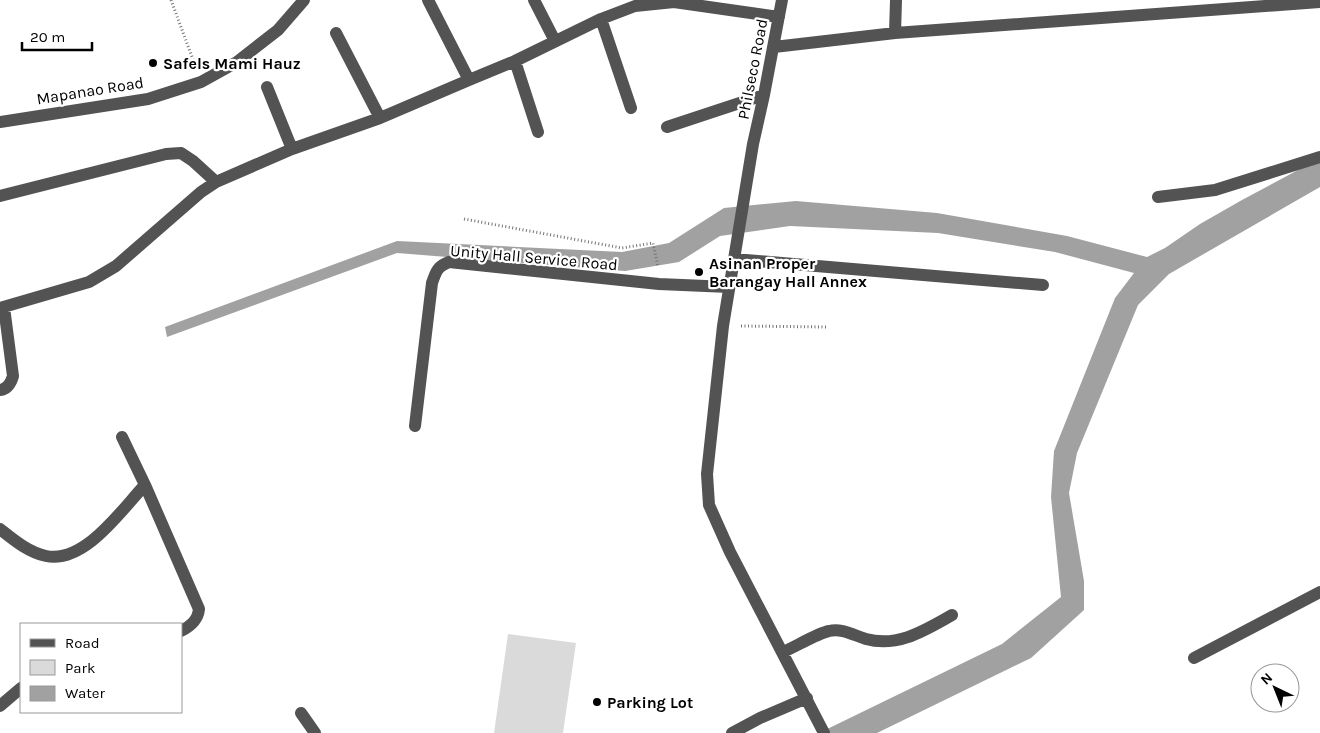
<svg xmlns="http://www.w3.org/2000/svg" width="1320" height="733" viewBox="0 0 1320 733" font-family="Karla,sans-serif">
  <style>
    .green { fill: #dadada }
    .water { fill: #a1a1a1 }
    .lines { fill: none; stroke-linecap: round; stroke-linejoin: round }
    .path { stroke: #757575; stroke-width: 3; stroke-dasharray: 1 2.5; stroke-linecap: butt }
    .minor { stroke: #535353; stroke-width: 12 }
    .poi-dot { fill: #000; stroke: #fff; stroke-width: 2 }
    .labels { text-anchor: middle; stroke-width: 4.5; stroke-linejoin: round; paint-order: stroke }
    .poi-label { font-size: 16px; font-weight: bold; fill: #000; stroke: #fff; text-anchor: start }
    .street-label { font-size: 16px; fill: #000; stroke: #fff }
  </style>
  <rect width="100%" height="100%" fill="#fff"/>
  <path class="green" d="M508 634 576 643 563 733H494Z"/>
  <path class="water" d="M1320 160V187L1169 274 1138 305 1077 453 1069 493 1084 581V610L1031 658 877 733H819L1002 644 1061 597 1051 497 1054 451 1115 298 1134 273 1055 252 938 233 790 226 720 236 679 262 625 271 397 253 167 337 165 327 397 241 622 252 669 243 724 208 796 201 937 213 1067 236 1147 257 1165 248 1200 224 1242 200 1313 162Z"/>
  <g class="lines">
    <path class="path" d="M171 0 195 65
      M464 219 622 248 653 243 658 267
      M741 326 826 327"/>
    <path class="minor" d="M428 0 469 80
      M534 0 555 41
      M782 0 764 95 753 144 723 326 707 474 709 505 730 552 824 733
      M601 19 631 108
      M336 33 380 118
      M895 33 896 0
      M774 47 895 33 1320 2
      M515 61 538 132
      M267 87 292 149
      M0 122 148 99 201 82 237 62 278 30 304 0
      M667 127 764 95
      M0 196 166 154 181 153 193 161 216 182
      M1158 197 1215 190 1320 157
      M734 259 1043 285
      M0 308 89 282 116 266 201 192 216 182 292 149 380 118 469 80 515 61 601 19 635 6 674 2 779 17
      M0 390C8 389 11 383 13 376L4 307
      M415 426 432 283C436 271 438 266 449 262L659 284 729 287
      M122 437 145 485 199 609C198 620 191 626 181 631
      M0 529C14 540 28 552 46 556 85 564 122 509 145 485
      M783 652C795 647 818 633 829 631 842 628 853 635 866 639 898 648 925 630 952 615
      M1194 658 1320 592
      M0 706 21 688
      M301 713 315 733
      M732 733 760 718 807 698"/>
  </g>
  <g class="poi-dot">
    <circle cx="153" cy="63" r="5"/>
    <circle cx="699" cy="272" r="5"/>
    <circle cx="597" cy="702" r="5"/>
  </g>
  <g class="labels">
    <g class="poi-label">
      <text x="163" y="69">Safels Mami Hauz</text>
      <text x="709" y="269">Asinan Proper<tspan x="709" dy="18">Barangay Hall Annex</tspan></text>
      <text x="607" y="708">Parking Lot</text>
    </g>
    <g class="street-label">
      <text transform="translate(752 69) rotate(-79)" y="6">Philseco Road</text>
      <text transform="translate(90 90) rotate(-9)" y="6">Mapanao Road</text>
      <text transform="translate(534 257) rotate(5)" y="6">Unity Hall Service Road</text>
    </g>
  </g>
  <rect x="20" y="623" width="162" height="90" fill="#ffffff" stroke="#999999"/>
  <rect x="30" y="639" width="25" height="8" fill="#535353" stroke="#999999"/>
  <text x="65" y="648" font-size="15" fill="#000000">Road</text>
  <rect x="30" y="660" width="25" height="15" fill="#dadada" stroke="#999999"/>
  <text x="65" y="673" font-size="15" fill="#000000">Park</text>
  <rect x="30" y="686" width="25" height="15" fill="#a1a1a1" stroke="#999999"/>
  <text x="65" y="698" font-size="15" fill="#000000">Water</text>
  <g transform="translate(1275 688) rotate(317)"><circle r="24" fill="#ffffff" stroke="#999999"/>
  <path d="M0-4L9 19L0 12L-9 19Z" fill="#000000"/>
  <text y="-8" font-size="14" font-weight="bold" text-anchor="middle" fill="#000000">N</text>
  </g>
  <path d="M22 42v8h70v-8" fill="none" stroke="#000000" stroke-width="2.5"/>
  <text x="30" y="42" font-size="15" fill="#000000" stroke="#ffffff" stroke-width="4" paint-order="stroke">20 m</text>
</svg>
